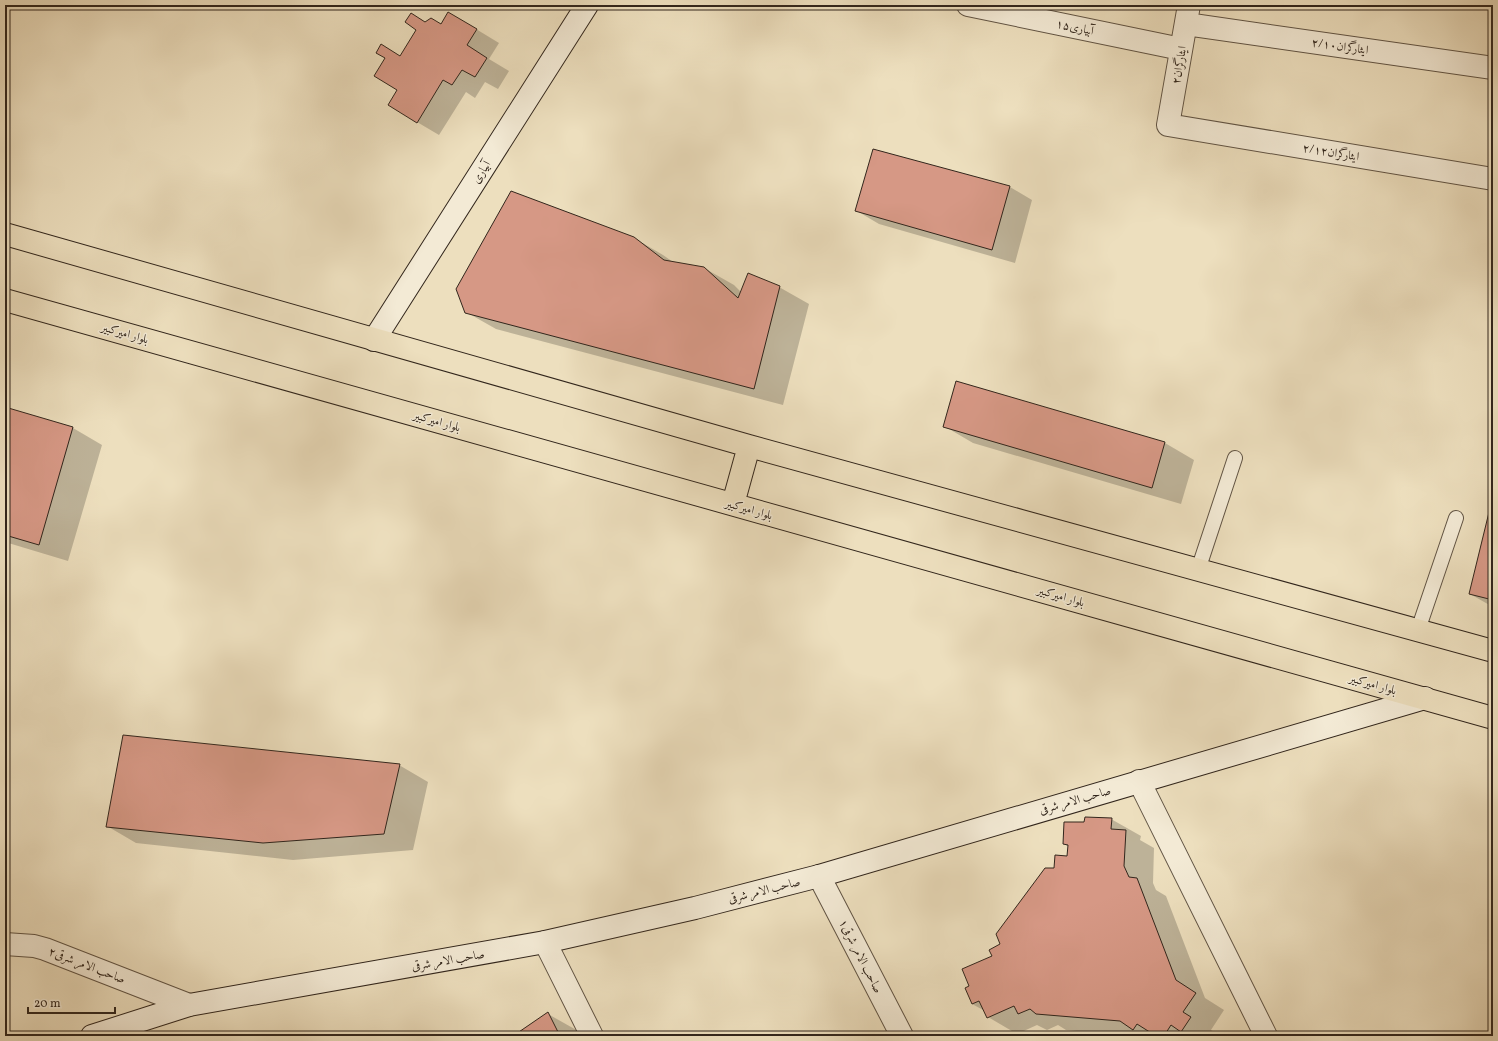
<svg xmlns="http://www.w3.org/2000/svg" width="1498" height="1041" viewBox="0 0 1498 1041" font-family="Vollkorn,Amiri,serif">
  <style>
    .shadow { fill: #0003 }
    .building { fill: #d69885; stroke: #32261c }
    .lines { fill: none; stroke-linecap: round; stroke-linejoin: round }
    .lane-casing { stroke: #615444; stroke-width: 16 }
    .street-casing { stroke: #615444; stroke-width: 24 }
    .secondary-casing { stroke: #32261c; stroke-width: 24 }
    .primary-casing { stroke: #32261c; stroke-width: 24 }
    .lane { stroke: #f3ead5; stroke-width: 14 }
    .street { stroke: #f3ead5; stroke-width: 22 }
    .secondary { stroke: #f3ead5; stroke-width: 22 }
    .primary { stroke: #eddfbe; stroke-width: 22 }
    .labels { text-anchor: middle; stroke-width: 3; stroke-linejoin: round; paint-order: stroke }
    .street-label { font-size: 12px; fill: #32261c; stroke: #f3ead5 }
  </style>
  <rect width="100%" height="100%" fill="#eddfbe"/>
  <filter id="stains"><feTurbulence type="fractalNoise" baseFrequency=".005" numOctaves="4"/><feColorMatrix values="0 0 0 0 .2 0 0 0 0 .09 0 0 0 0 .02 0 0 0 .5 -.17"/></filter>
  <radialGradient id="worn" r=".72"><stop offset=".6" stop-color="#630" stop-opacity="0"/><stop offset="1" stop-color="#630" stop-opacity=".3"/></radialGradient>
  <path class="shadow" d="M426 23 471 26 499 43 489 59 509 71 498 89 485 82 475 98 466 92 439 135 417 122 399 89 401 57Z
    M873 150 1010 187 1032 200 1015 263 879 224 857 211Z
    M634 238 663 255 673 262 704 268 734 285 741 292 779 287 809 304 783 405 496 329 466 312Z
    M5 409 73 428 102 445 68 561 5 542Z
    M944 426 1165 443 1194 460 1181 504 973 443Z
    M1493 506V607L1470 594Z
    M399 765 428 782 413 850 293 860 136 843 107 826Z
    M1111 819 1141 836 1140 840 1154 848 1153 883 1156 890 1166 896 1205 998 1224 1010 1211 1030 1219 1035 1218 1036H1131L1066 1030 1058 1025 1047 1030 1037 1025 1017 1034 988 1017 985 1011 972 1004 971 987 1055 869 1068 857 1069 847 1064 844 1085 823Z
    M548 1014 587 1036H515Z"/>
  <path class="building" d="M448 12 477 29 467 45 487 58 475 77 462 70 452 85 443 80 417 123 388 105 397 90 374 76 385 58 376 53 381 44 400 56 416 30 405 22 411 13 425 22 431 18 441 24Z
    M873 149 1010 186 992 250 855 211Z
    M511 191 634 237 664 260 704 267 738 298 748 273 780 286 754 389 465 313 456 289Z
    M956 381 1165 442 1152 488 943 427Z
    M5 407 73 427 39 545 5 535Z
    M1491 504 1493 505V600L1469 594Z
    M123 735 400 764 384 834 263 843 106 827Z
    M1085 817 1112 818 1111 829 1126 830 1124 866 1129 877 1137 878 1176 980 1196 993 1183 1012 1191 1017 1181 1032 1171 1025 1164 1036H1156L1137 1024 1133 1030 1120 1021 1036 1014 1030 1009 1018 1014 1014 1006 987 1018 979 1001 972 1004 965 988 969 986 962 969 992 956 989 950 1000 944 996 934 1045 868H1054L1055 855 1067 856 1068 845 1063 844 1064 822H1084Z
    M548 1012 560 1036H513Z"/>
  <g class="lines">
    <defs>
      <path id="lane" d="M1198 570 1235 458
        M1418 630 1456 518"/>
      <path id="street" d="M968 5 1181 49
        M1189 5 1168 125 1493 179
        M1186 24 1493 68
        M1139 781 1266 1036
        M819 876 902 1036
        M545 942 592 1036
        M5 944 34 946 45 949 189 1005"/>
      <path id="secondary" d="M374 340 587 5
        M92 1036 189 1005 545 942 695 908 819 876 1425 698"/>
      <path id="primary" d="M5 234 749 446 1493 651
        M5 300 1493 718
        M733 504 749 446"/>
    </defs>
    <use href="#lane" class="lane-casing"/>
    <use href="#street" class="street-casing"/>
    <use href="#secondary" class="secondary-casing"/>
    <use href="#primary" class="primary-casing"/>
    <use href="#lane" class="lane"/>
    <use href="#street" class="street"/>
    <use href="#secondary" class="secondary"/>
    <use href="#primary" class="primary"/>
  </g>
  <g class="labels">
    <g class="street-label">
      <text transform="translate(1075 27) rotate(12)" y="4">آبیاری۱۵</text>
      <text transform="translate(1340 46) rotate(8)" y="4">ایثارگران۲/۱۰</text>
      <text transform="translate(1179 65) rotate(-80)" y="4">ایثارگران۲</text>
      <text transform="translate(1331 152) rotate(9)" y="4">ایثارگران۲/۱۲</text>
      <text transform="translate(481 172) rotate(-57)" y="4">آبیاری</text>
      <text transform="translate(125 333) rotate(16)" y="4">بلوار امیرکبیر</text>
      <text transform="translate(437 421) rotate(16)" y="4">بلوار امیرکبیر</text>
      <text transform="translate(749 509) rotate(16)" y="4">بلوار امیرکبیر</text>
      <text transform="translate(1061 596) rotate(16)" y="4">بلوار امیرکبیر</text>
      <text transform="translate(1373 684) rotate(16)" y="4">بلوار امیرکبیر</text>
      <text transform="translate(1075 800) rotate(-16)" y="4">صاحب الامر شرقی</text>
      <text transform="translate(764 890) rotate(-14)" y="4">صاحب الامر شرقی</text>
      <text transform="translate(861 956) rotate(63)" y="4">صاحب الامر شرقی۱</text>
      <text transform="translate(448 960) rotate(-10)" y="4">صاحب الامر شرقی</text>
      <text transform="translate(87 965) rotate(21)" y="4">۲صاحب الامر شرقی</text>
    </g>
  </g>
  <rect width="1498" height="1041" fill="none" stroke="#eddfbe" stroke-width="20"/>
  <rect x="6" y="6" width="1486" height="1029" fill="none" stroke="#32261c" stroke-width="2"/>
  <rect x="10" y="10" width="1478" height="1021" fill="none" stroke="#32261c"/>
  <path d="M28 1007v6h87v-6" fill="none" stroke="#32261c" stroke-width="2"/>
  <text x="34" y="1007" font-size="12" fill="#32261c" stroke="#f3ead5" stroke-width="3" paint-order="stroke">20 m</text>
  <rect width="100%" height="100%" filter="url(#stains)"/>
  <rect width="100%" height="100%" fill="url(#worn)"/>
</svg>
